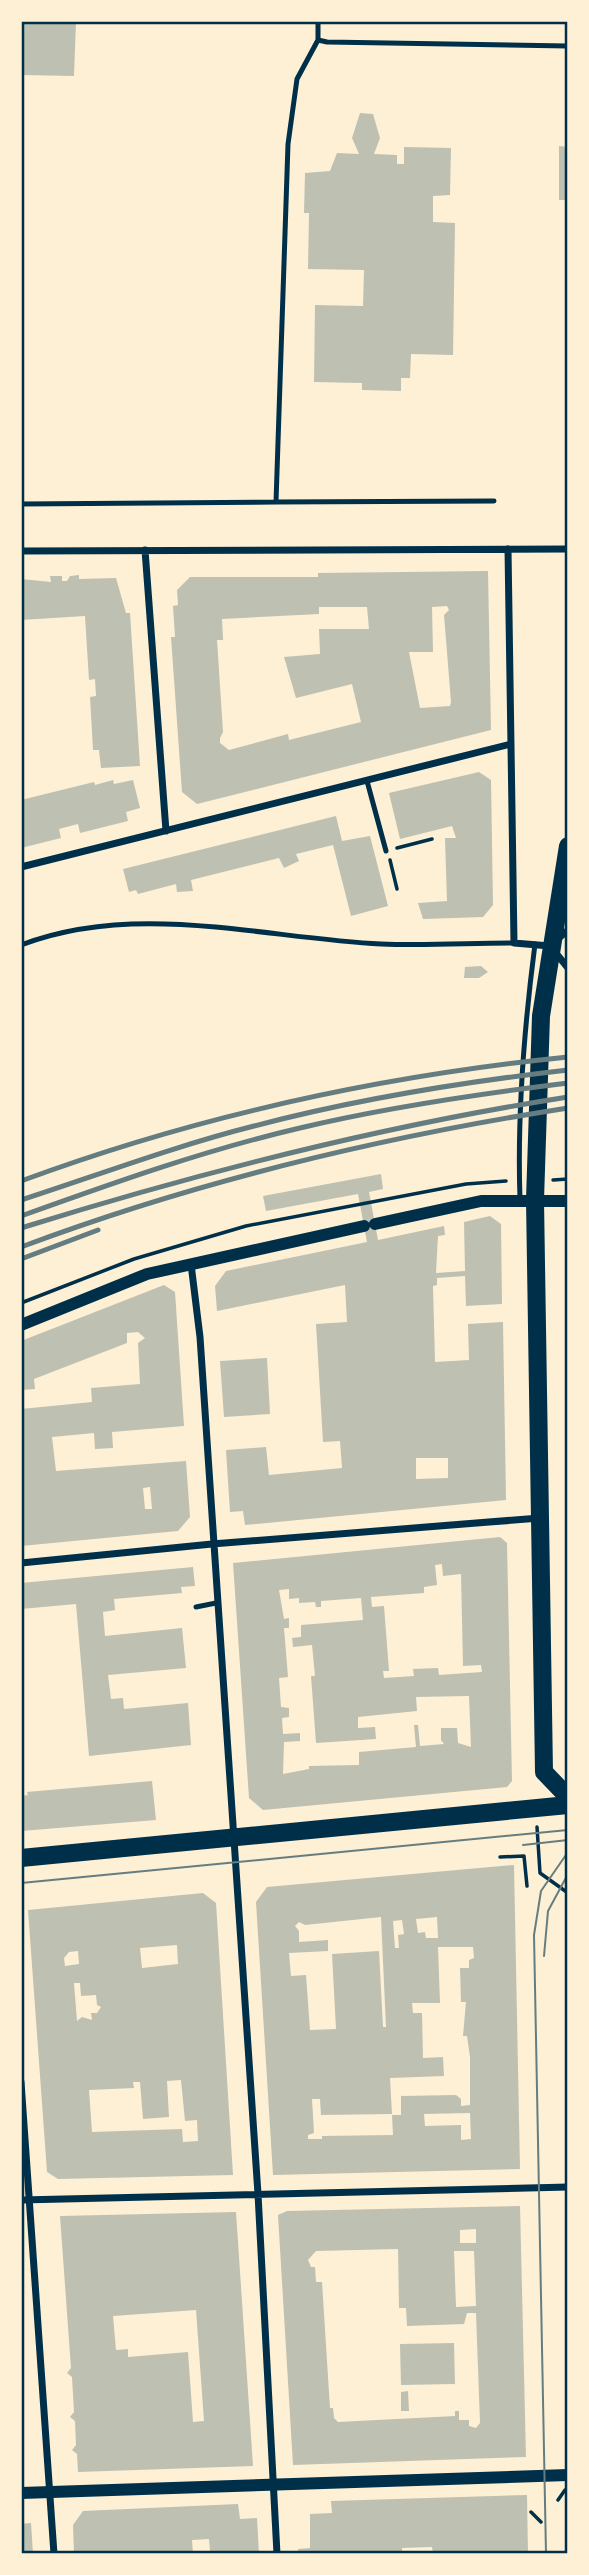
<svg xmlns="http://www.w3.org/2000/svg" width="589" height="2575" viewBox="0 0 589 2575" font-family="Inter,sans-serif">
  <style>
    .building { fill: #bec0b2; fill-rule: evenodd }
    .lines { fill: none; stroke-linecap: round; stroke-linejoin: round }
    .path { stroke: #003049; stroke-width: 3.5 }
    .service { stroke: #003049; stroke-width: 5 }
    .minor { stroke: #003049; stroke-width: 7 }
    .tertiary { stroke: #003049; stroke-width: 12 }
    .primary { stroke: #003049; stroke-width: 18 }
    .tram { stroke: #657d81; stroke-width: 2 }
    .rail { stroke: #657d81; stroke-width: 5 }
    .neatline { fill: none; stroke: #003049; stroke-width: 2.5 }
  </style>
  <rect width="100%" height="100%" fill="#fdf0d5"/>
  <path class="building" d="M21 21H76L74 76 21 75Z
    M360 113 373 114 380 138 374 154 397 155V164H404V147L451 148 450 195 433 196V222L455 223 453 355 411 354 410 378H401V391L362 390V383L314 382 315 305 363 306 364 270 308 269 309 213H304L305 173 330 171 337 153 359 154 352 138Z
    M559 146 568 147V200H559Z
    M488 571 491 730 197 804 182 792 171 637H175L173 606 178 605 177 590 190 577H318V573ZM447 606 449 610 444 615 451 702 450 706 420 708 409 652H433L432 607ZM319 607H367L369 629H319L320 654 284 657 296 698 352 684 361 722 289 740 288 734 229 750 220 743V738L223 732 217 640H223L222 619 319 614Z
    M79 575V579L116 578 126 613H130L140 766 101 768 99 750H93L90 697 96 696 95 679 89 680 85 616 21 620V579L51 582 50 576H62V581H67L70 576Z
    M479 772 491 780 493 905 483 917 423 919 418 903 447 901 445 838H456L452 826 400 839 389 793Z
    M113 780 114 784 133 780 140 808 126 812 128 821 80 833 78 824 59 829 61 838 21 848V800L94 782 95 785Z
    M336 816 342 841 370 836 388 906 351 916 333 845 296 854 299 861 284 868 279 858 191 880 193 891 177 892 176 884 138 894 136 890 129 892 123 869Z
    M481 966 488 972 479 978H464L465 967Z
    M381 1174 383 1189 369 1192 378 1240 444 1226 445 1235 438 1236 436 1273 465 1271 464 1222 490 1216 501 1224 502 1304 466 1306 465 1276 437 1278V1285L433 1286 435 1362 469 1360 468 1324 503 1322 506 1500 245 1525 243 1511 230 1512 226 1450 266 1447 269 1475 342 1468 340 1441 323 1442 316 1324 347 1322 345 1285 217 1311 215 1286 226 1271 367 1242 358 1194 266 1211 263 1196ZM416 1458H448V1478L416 1479Z
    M164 1285 175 1292 184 1426 112 1432 113 1448 95 1449 94 1433 52 1437 56 1471 186 1461 190 1517 178 1531 21 1546V1409L92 1402 91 1388 140 1384 138 1343 145 1338 138 1332 127 1333V1343L34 1379 35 1389 21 1390V1341ZM150 1487 152 1509H145L143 1488Z
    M267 1358 270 1414 224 1417 220 1361Z
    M500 1537 507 1543 512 1781 507 1787 263 1810 249 1798 233 1563ZM442 1564 443 1576 461 1574 463 1666 481 1665 482 1672 439 1675 438 1668 413 1669 414 1676 384 1678 383 1671H389L384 1606 372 1607 371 1597 424 1593V1587L437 1585 435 1565ZM289 1589V1599L299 1598V1603L315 1602 316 1607H321V1601L361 1598 363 1620 301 1625V1637L292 1638 293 1647 312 1645 315 1676H311L316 1743 376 1739 375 1727 358 1728V1717L417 1711 416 1697 469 1696 471 1747 458 1743 457 1728H441V1740L444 1744 420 1746 418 1725H414L416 1747 359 1752V1765L309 1766V1769L283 1774 284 1742 300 1741V1733L283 1734 282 1718 289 1717V1708L281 1707 279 1678 288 1677 284 1628H289V1618L284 1619 279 1590Z
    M193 1567 195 1586 181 1587 182 1593 114 1599 115 1610 103 1612 105 1636 182 1628 186 1668 108 1675 111 1699 123 1698 124 1709 188 1703 191 1745 89 1756 76 1604 21 1609V1583Z
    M152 1781 156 1820 21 1831V1796L28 1795 27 1792Z
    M514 1865 520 2169 273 2175 256 1902 267 1887ZM381 1917 386 2027H383L379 1951 332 1954 336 2029 310 2030 306 1975 291 1976 289 1953 328 1951V1940L299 1942V1931L295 1926 299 1922 305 1925ZM437 1917 438 1938H426L425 1932 418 1933 416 1919ZM402 1920 404 1934 398 1935 399 1948H395L393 1921ZM438 1947H473L474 1958 469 1960V1968H460L461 2002H466L463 2036H467L470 2057V2105L461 2106V2099L456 2095 401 2096V2115H392L393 2135 322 2136V2139H308V2135L314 2133 312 2099H320L321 2115 392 2114 390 2078 444 2076 443 2057 423 2058 422 2013H413L412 2003H440ZM470 2113 471 2139 461 2140V2125L425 2126 424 2114Z
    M203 1893 216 1903 233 2175 58 2179 47 2172 28 1910ZM177 1945 178 1964 142 1968 140 1948ZM78 1951 79 1964 65 1966 64 1958 69 1952ZM74 1983H80L81 1996 96 1995 97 2005 101 2007 97 2013H91L92 2020 82 2017 77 2021ZM181 2080 185 2121 197 2120 198 2141 183 2142 182 2129 92 2132 89 2090 134 2088 133 2082H140L143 2119 169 2117 167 2081Z
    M520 2206 526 2457 293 2465 278 2215 287 2211ZM476 2229V2243H460V2230ZM398 2249 399 2308H406L407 2326 464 2324 467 2313H476L480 2423 476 2428 469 2426V2420H459V2411H455V2416L338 2422 334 2418 333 2408H330L322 2282H316L315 2267H311L308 2260 316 2251ZM454 2251H474L476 2306 456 2307Z
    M236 2212 253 2466 78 2472 77 2454 72 2450 76 2445 75 2421 70 2417 74 2412 72 2377 67 2373 71 2368 60 2216ZM196 2310 204 2421 193 2422 188 2352 128 2357V2349L116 2350 113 2316Z
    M454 2343 455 2384 401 2385 400 2344Z
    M408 2391 409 2411H401V2392Z
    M527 2495 528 2554H433L432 2547 402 2548V2554H299L298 2549 310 2548V2514L332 2513 331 2501Z
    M238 2504 240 2519 257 2518 259 2554H206V2551H210L209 2539 192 2540 193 2554H74L73 2525 83 2511Z
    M31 2523 33 2554H21V2524Z"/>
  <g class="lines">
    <path class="path" d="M397 848 432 839
      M390 860 397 889
      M553 1180 568 1179
      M21 1303 134 1259 246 1226 466 1184 506 1181
      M537 1827 540 1873 568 1893
      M500 1857 524 1856 527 1886
      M558 2500 565 2490
      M531 2512 541 2522"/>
    <path class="service" d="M318 21V40L327 42 568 46
      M318 40 297 79 288 144 276 502 494 501
      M21 504 276 502
      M367 781 386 851
      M21 945C136 901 262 938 381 944 425 946 470 943 514 943
      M520 1199C517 1114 524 1029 535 944
      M196 1607 216 1603"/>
    <path class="minor" d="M508 549 514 943 550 946 568 930
      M145 550 166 831
      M21 551 568 549
      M21 867 511 744
      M555 952 568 968
      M191 1264 200 1337 258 2194 277 2554
      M21 1563 212 1544 540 1518
      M21 2082 54 2554
      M21 2200 568 2187"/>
    <path class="tertiary" d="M375 1224 481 1201H568
      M21 1325 147 1274 364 1226
      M21 2493 568 2475"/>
    <path class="primary" d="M568 846 541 1016 535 1200 544 1772 568 1797
      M21 1858 568 1805"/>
    <path class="tram" d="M523 1845 568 1840
      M21 1883 568 1830
      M544 1956 548 1911 568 1874
      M546 2554 534 1935 541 1891 568 1852"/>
    <path class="rail" d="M21 1181C197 1116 381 1076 568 1057
      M21 1200C98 1175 175 1146 254 1126 357 1099 462 1082 568 1070
      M21 1216C113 1183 205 1150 300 1128 388 1107 478 1094 568 1083
      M21 1228C201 1172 382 1126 568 1097
      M21 1247C197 1181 382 1137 568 1108
      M21 1259 98 1230"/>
  </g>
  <rect width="589" height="2575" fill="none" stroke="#fdf0d5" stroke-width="46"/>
  <rect x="23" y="23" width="543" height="2529" class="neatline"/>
</svg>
